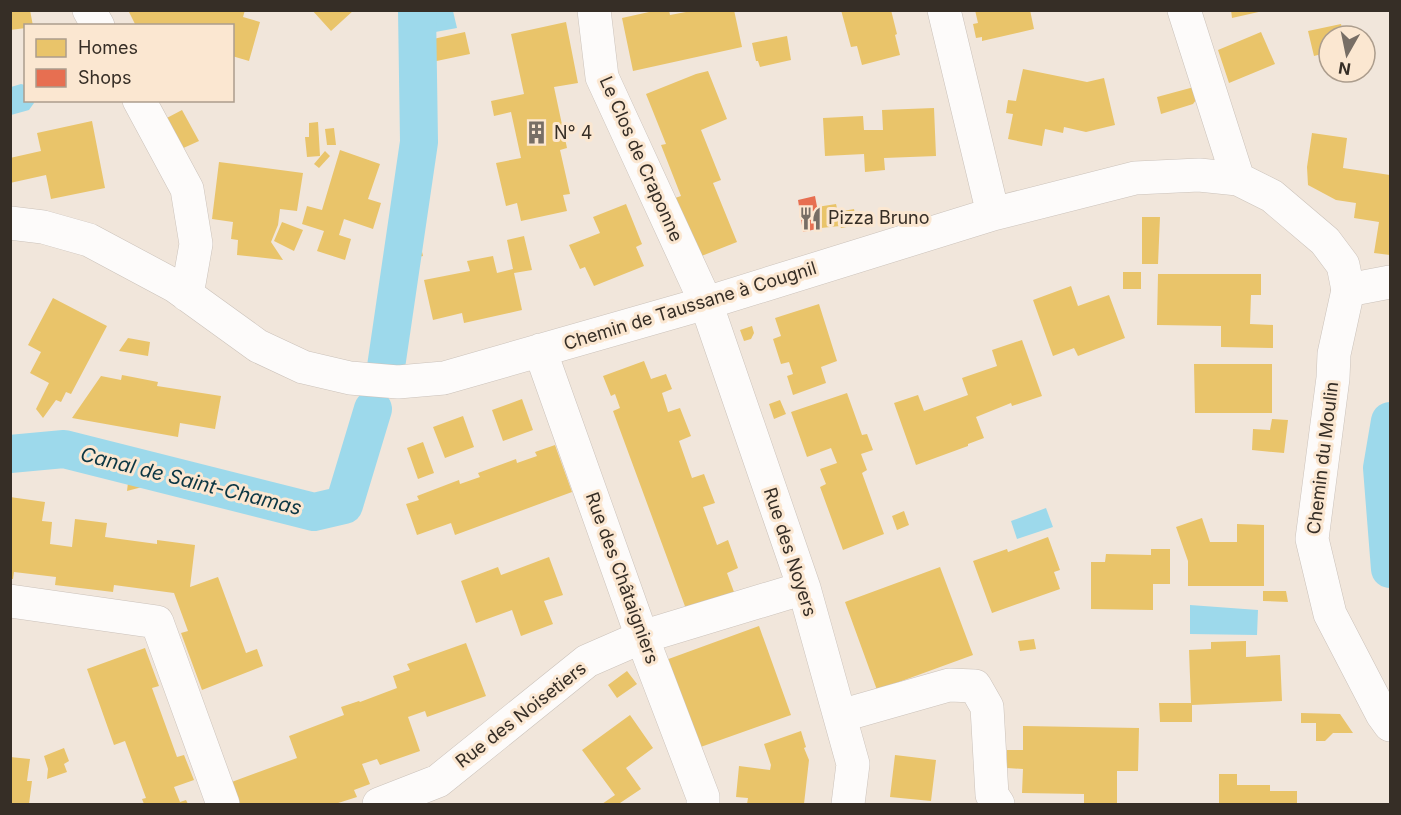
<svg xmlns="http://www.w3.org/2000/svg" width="1401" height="815" viewBox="0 0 1401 815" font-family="Inter,sans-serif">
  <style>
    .water { fill: #9dd9eb }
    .homes { fill: #e9c46a }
    .shops { fill: #e76f51 }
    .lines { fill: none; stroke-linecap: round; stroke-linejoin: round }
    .canal { stroke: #9dd9eb; stroke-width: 38 }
    .street-casing { stroke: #cbc2ba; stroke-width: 34 }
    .secondary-casing { stroke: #cbc2ba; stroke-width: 34 }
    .street { stroke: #fdfbfa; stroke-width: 33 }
    .secondary { stroke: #fdfbfa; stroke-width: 33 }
    .labels { text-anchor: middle; stroke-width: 6; stroke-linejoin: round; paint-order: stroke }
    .poi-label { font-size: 18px; fill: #362e26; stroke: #fbe7d1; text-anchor: start }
    .street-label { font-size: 18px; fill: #362e26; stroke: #fbe7d1 }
    .water-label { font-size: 20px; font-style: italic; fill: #0b3643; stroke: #fbe7d1 }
  </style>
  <rect width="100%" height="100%" fill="#f1e6db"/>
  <path class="water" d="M428 11H453L457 28 430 33 429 32Z
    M21 84 25 85 26 100 33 101 34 103 29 110 11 115V87Z
    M1046 508 1053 527 1017 539 1011 521Z
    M1190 605 1258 610 1257 635 1190 634Z"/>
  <path class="homes" d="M10 10H30L33 26H26V28L10 30Z
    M128 10H245L243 17 260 22 249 61 232 56V26H136Z
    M312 10H354L331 31Z
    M658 10H669L670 15 686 12 685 10H734L742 47 633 71 622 18Z
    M841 10H891L897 34 895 35 900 55 862 65 857 46 851 47Z
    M975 10H1030L1034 29 982 41V37L976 38 973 24 978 23Z
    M1231 10H1263V11L1232 18Z
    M566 22 578 83 554 87 567 148 560 150 570 194 563 195 567 211 521 221 517 203 506 206 496 163 521 158 511 112 494 116 491 101 524 94 511 34Z
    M1341 24 1344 36H1329V52L1314 56 1308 31Z
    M465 32 470 54 427 63 424 52V41Z
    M1261 32 1275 64 1229 83 1218 50Z
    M787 36 791 60 760 67 758 61H756L752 43Z
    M1023 69 1087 82 1104 78 1115 125 1086 132 1064 127 1063 133 1045 129 1042 146 1008 139 1013 114 1006 113 1008 100 1016 101Z
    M708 71 727 119 701 130 721 180 713 183 737 242 699 257 675 198 681 196 661 145 666 144 646 94 696 74Z
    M1194 87 1196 100 1193 104 1161 114 1157 97Z
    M934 108 936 156 884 158 885 170 865 172 864 154 825 156 823 118 863 116 864 130H883L882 110Z
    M182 110 199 141 179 150 163 120Z
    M92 121 105 188 51 199 46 175 10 183V158L41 151 37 133Z
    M318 122 320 156 307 157 305 137H309V123Z
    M334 128 336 145H327L325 129Z
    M1312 133 1347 138 1343 168 1390 175V255L1374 253 1379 222 1354 218 1356 203 1336 200 1308 185 1307 167Z
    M340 150 380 164 368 199 381 203 373 229 344 219 339 235 351 239 345 260 317 251 324 231 302 224 307 206 322 210Z
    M325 151 330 156 319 168 314 164Z
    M219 162 303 173 297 211 280 209 278 225 271 242 283 260 237 255 238 240 231 239 233 222 212 219Z
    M626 204 642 244 636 247 644 266 594 286 585 267 580 269 569 245 600 233 593 217Z
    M836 204 838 212 854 209 857 225 841 228 840 226 821 228 817 207Z
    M1142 217H1160L1158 264H1142Z
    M282 222 303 230 294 251 274 241Z
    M524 236 532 270 514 273 522 310 464 323 462 313 433 320 424 280 470 271 467 261 493 256 497 273 513 269 507 240Z
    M420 243 423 256 405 260 404 257 407 245Z
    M1123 272H1141V289H1123Z
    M1158 274H1261V295H1251L1250 324 1273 325V348L1221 347V326L1157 325Z
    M1071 286 1078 306 1109 295 1125 338 1078 356 1074 348 1053 356 1033 300Z
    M53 298 107 326 71 394 66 392 61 402 56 400 43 418 36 409 49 383 30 373 41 352 28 345Z
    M819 304 837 361 821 367 826 383 793 395 787 376 793 374 789 362 781 364 773 339 781 336 775 318Z
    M752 326 754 333 751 339 744 341 740 330Z
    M128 338 150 342 148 356 119 351Z
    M1022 340 1042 396 1012 406 1011 403 976 417 984 438 968 444V446L916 465 894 403 918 395 924 411 968 395 962 378 997 366 992 350Z
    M644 361 651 379 666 374 672 389 662 393 668 412 680 408 691 436 679 441 692 478 704 474 715 503 703 507 717 545 728 540 738 568 727 573 734 592 686 609 613 411 620 408 615 394 611 396 603 376Z
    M1194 364H1272V413H1195Z
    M122 375 158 382 157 386 221 396 215 429 180 423 178 437 72 418 101 376 121 380Z
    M847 393 862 435 867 434 873 450 861 454 867 470 862 473 884 534 843 550 820 487 826 484 820 469 837 463 831 448 807 457 791 412Z
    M522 399 533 430 503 441 492 410Z
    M780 400 786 414 774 419 769 404Z
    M463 416 474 447 445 458 433 427Z
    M1272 419 1288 420 1284 453 1252 450 1253 429 1270 430Z
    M423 442 434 473 418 479 407 448Z
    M555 445 572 492 455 535 451 523 417 535 406 504 419 500 417 496 459 480 460 484 480 477 478 473 516 459 517 463 537 456 535 452Z
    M129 474 147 476 146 486 127 491Z
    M10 497 45 502 42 521 52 522 50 544 72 547 75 519 107 523 105 537 157 544V540L195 545 190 587 218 577 246 653 257 649 263 666 202 690 181 633 188 631 174 593 114 585 113 592 55 585 56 577 14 572 13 579H10Z
    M904 511 909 525 897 530 892 516Z
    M1202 518 1210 542H1237V524L1264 525V586H1188V561L1176 527Z
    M1048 537 1060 570 1054 572 1060 589 992 613 973 561 1007 549 1008 552Z
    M1151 549H1170V584H1153V610L1091 609V562H1105L1106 554 1151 555Z
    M549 557 563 595 544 601 553 624 521 636 512 610 476 623 461 581 498 567 501 575Z
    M940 567 973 655 877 690 845 602Z
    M1263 591H1286L1288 602 1263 601Z
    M759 626 791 715 695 749 663 661Z
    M1034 639 1036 649 1020 651 1018 641Z
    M1246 641V657L1280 655 1282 701 1192 705V722H1160L1159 703H1191L1189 650 1211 649V642Z
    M466 643 486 696 427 717 425 711 408 717 420 751 380 765 377 759 362 764 370 784 354 790 357 797 335 804H237L229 783 297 758 289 736 344 715 341 707 359 701 360 702 397 688 393 676 410 670 407 664Z
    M145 648 159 686 152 688 177 757 184 755 194 780 174 787 180 802 186 800 188 804H144L142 799 146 798 125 741 114 745 87 669Z
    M627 671 637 684 617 698 608 685Z
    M1301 713 1340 714 1353 733H1333L1325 741H1316V723H1301Z
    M630 715 653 748 626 768 641 789 620 803 621 804H602L615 795 582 750Z
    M1023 726 1139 728 1138 771H1117V804H1084V794L1022 793 1023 769 1007 768V750H1023Z
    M801 731 806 747 804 748 809 760 804 804H747L748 798 736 797 739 766 770 770 771 765 764 744Z
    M64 748 69 761 64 764 67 772 47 779 48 769 44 756Z
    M895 755 936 760 931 801 890 797Z
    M10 757 30 759 27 781H32L29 804H10Z
    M1219 774H1237V785H1270V791H1297V804H1219Z"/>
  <path class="shops" d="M815 196 821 228 803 232 798 200Z"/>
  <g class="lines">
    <path class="canal" d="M386 367 419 142 417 10
      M1390 421 1382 468 1390 569
      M10 454 64 449 314 512 344 505 373 409"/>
    <defs>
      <path id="street" d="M89 10 98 26
        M594 10 602 77 706 303 804 588 853 764 848 804
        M944 10 993 214
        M1184 10 1238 179
        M139 100 187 189 196 244 187 295
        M10 223 43 227 89 240 175 286 258 346 303 367 350 378 398 382 444 378 706 303 993 214 1135 178 1199 175 1238 179 1272 196 1325 241 1343 265 1348 290
        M540 350 642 637 703 797V804
        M10 601 157 622 223 804
        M840 716 949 685 975 686 987 707 992 795 998 804
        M379 804 438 781 587 661 642 637 804 588"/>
      <path id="secondary" d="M1390 282 1348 290 1334 354 1333 378 1312 539 1330 614 1382 714 1390 725"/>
    </defs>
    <use href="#street" class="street-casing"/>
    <use href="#secondary" class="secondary-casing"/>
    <use href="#street" class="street"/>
    <use href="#secondary" class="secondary"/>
  </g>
  <defs>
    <symbol id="building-bare" viewBox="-9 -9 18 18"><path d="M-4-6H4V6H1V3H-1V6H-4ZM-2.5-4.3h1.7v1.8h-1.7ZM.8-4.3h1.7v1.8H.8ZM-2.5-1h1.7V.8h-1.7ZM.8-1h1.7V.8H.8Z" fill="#776e65" stroke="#fbe7d1" stroke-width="2.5" paint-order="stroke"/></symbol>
    <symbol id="restaurant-bare" viewBox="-9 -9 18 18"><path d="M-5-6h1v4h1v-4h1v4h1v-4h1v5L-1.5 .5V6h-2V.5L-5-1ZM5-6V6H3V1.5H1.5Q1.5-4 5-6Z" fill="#776e65" stroke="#fbe7d1" stroke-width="2.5" paint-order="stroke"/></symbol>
  </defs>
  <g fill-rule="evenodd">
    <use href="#building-bare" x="520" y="116" width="33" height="33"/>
    <use href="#restaurant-bare" x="794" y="202" width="33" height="33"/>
  </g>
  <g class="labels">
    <g class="poi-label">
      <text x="554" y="139">N° 4</text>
      <text x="828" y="224">Pizza Bruno</text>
    </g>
    <g class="street-label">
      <text transform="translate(641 159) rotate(66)" y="6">Le Clos de Craponne</text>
      <text transform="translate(690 306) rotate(-17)" y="6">Chemin de Taussane à Cougnil</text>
      <text transform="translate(1323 458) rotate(-83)" y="6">Chemin du Moulin</text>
      <text transform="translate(790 552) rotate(72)" y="6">Rue des Noyers</text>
      <text transform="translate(622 578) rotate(70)" y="6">Rue des Châtaigniers</text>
      <text transform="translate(521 715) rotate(-38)" y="6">Rue des Noisetiers</text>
    </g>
    <g class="water-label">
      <text transform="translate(191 481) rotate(14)" y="7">Canal de Saint-Chamas</text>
    </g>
  </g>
  <rect width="1401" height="815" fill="none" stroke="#362e26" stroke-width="24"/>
  <rect x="24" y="24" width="210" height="78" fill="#fbe7d1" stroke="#ac9d8d" stroke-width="1.5"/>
  <rect x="36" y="39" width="30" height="18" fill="#e9c46a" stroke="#ac9d8d" stroke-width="1.5"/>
  <text x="78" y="54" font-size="18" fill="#362e26">Homes</text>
  <rect x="36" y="69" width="30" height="18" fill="#e76f51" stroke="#ac9d8d" stroke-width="1.5"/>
  <text x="78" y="84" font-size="18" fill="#362e26">Shops</text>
  <g transform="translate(1347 54) rotate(189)"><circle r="28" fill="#fbe7d1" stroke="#ac9d8d" stroke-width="1.5"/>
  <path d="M0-4.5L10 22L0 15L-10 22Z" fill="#776e65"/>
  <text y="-9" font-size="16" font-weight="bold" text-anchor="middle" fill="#362e26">N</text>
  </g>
</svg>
